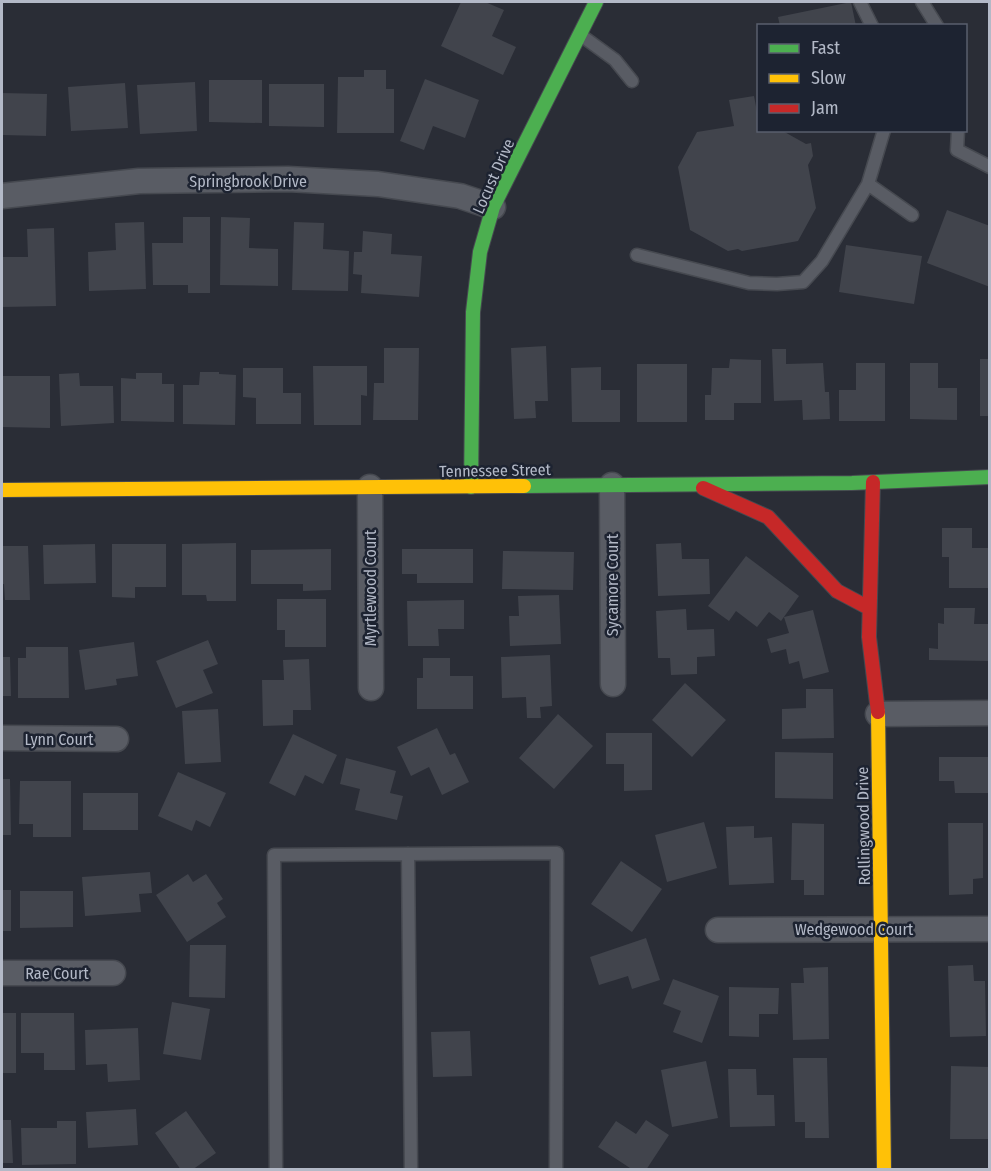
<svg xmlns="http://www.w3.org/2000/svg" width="991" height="1171" viewBox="0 0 991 1171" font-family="'Fira Sans Condensed',sans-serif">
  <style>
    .building { fill: #41444c }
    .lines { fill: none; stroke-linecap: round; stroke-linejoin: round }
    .lane-casing { stroke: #464950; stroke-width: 15 }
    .street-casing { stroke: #464950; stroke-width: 27 }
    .fast-casing { stroke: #464950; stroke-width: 16 }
    .slow-casing { stroke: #464950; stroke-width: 16 }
    .jam-casing { stroke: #464950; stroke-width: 16 }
    .lane { stroke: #595c64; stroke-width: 12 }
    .street { stroke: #595c64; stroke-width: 24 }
    .fast { stroke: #4caf50; stroke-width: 14 }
    .slow { stroke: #ffc107; stroke-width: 14 }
    .jam { stroke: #c62828; stroke-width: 14 }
    .labels { text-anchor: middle; stroke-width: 5; stroke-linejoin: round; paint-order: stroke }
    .street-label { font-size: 16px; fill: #b3b9c7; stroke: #1d2331 }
  </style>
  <rect width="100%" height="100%" fill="#2a2d36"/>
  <path class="building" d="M461 2H485L504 10 492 36 516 47 503 75 441 46Z
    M851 2 856 26H780L778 17Z
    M364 70H386V89H394V133H337L338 77H364Z
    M425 79 479 100 465 138 433 126 424 150 400 141Z
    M209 80H262V123L209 122Z
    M195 82 197 131 140 134 137 85Z
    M125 83 128 128 71 131 68 87Z
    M269 84H324V127L269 126Z
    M2 93 47 94 46 136 2 135Z
    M754 96 758 117V130H781L806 144 811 143 813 156 808 165 816 208 798 241 742 251 738 249 728 251 690 230 678 167 697 132 734 126 729 100Z
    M947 210 990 226V287L927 263Z
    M183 217H210V293H188V285H153L152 243H183Z
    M221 217 250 218 249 248 278 249V286L220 285Z
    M144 222 146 289 89 291 88 252 116 250 115 223Z
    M294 222 324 223 323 249 349 251 348 291 292 290Z
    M54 228 56 306 2 307V257H28L27 229Z
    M363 231 392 234 391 254 422 256 419 297 361 293 362 275 353 274 354 252H362Z
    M846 245 922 256 914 304 839 292Z
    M546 346 548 401H535L536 418 514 419 511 348Z
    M384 348H419L418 420H373L374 383H384Z
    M772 349H786V364L823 363 825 392H829L830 419 803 420 802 400 774 401Z
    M730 359 761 360V403H734V420H705V395H711L712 368H729Z
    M980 359H990V416H980Z
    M856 363H885V421H839V390H856Z
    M910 363H938V388H957V420L910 419Z
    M637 364H687V422H637Z
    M313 366H367V396L361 395V425H314Z
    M601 367V390H620V422H572L571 368Z
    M243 368H283V393H301V424H256V398L243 397Z
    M200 372H219V374L236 375 235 425 183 424V385H199Z
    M79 373 80 386H113L114 423 61 426 59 374Z
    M136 373H162V384H174V422L121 421V378L136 379Z
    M2 376H50V428L2 427Z
    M942 528H972V548H990V588H949V557H942Z
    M236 543V601H207L206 595H182V544Z
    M681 543 682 559H709L710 594 658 596 656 544Z
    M95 544 96 583 44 584 43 545Z
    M112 544H166V587H135V598L112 597Z
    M2 546H28L30 600H5L4 584H2Z
    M331 549V590L303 591V584H251V550Z
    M402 549H473V583H417V574H402Z
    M503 551 574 552 573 590 502 589Z
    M746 556 799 596 781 621 769 612 757 627 736 611 729 621 708 606Z
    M559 595 561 644 510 646 509 616H519L518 596Z
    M277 599H326V647H285V630H277Z
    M464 600V629H438L439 646H408L407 601Z
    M944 608H975L974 624H990V661L929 660V648L938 649V623L944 624Z
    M686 609 687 630 714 629 715 656 697 657V674L671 675 670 658H658L656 611Z
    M813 610 829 672 803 679 799 661 789 664 786 649 771 653 767 639 789 633 784 617Z
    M208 640 218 664 203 670 213 693 176 708 156 661Z
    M134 642 138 676 116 679 117 685 85 690 79 650Z
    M26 647H68L69 698H18V658H26Z
    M550 655 552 706 540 707 541 718H527L526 697 502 698 501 657Z
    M2 657H10L11 696H2Z
    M423 658H450V676H473V709H417V678H423Z
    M309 659 311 710H293V725L263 726 262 680H284L283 660Z
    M685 683 726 720 692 757 652 720Z
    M806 689H833L834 738 782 739V709L806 708Z
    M218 709 221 762 185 764 182 711Z
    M558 714 593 746 554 789 519 758Z
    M437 728 450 755 455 753 469 782 442 795 429 767 411 776 397 747Z
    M606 733H652V790L624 791V764H606Z
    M293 734 337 755 323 784 305 775 295 796 269 783Z
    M775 752 833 753V799L775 798Z
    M939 757H990V793H955L954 781H939Z
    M346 758 396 771 390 793 403 796 397 820 355 810 360 789 340 784Z
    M178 772 226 793 210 827 196 820 192 831 158 816Z
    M2 779H10L11 835H2Z
    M20 781H71V837H33V824H19Z
    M83 793H138V830H83Z
    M704 822 717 868 667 882 655 835Z
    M792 823 824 824V895H804V880H791Z
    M948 823H983V878L973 879V894L949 895Z
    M754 826V838L772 837 774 883 729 885 726 827Z
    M621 861 662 889 632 932 591 904Z
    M150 872 152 893 139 894 141 912 85 916 82 877Z
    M188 874 193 882 206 874 223 899 217 903 226 917 187 942 156 895Z
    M2 890H11V931H2Z
    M20 891H73V927L20 928Z
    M646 938 660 980 632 989 628 976 599 985 590 957Z
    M190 945H226L225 998 189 997Z
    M973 965 974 981H985L986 1036 950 1037 948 966Z
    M828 967 829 1039 793 1040 791 983H804L803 968Z
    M673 979 719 996 702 1043 673 1032 681 1011 663 1004Z
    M729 987 779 988 778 1014H759V1037L729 1036Z
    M172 1002 210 1009 201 1060 163 1054Z
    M2 1013H16V1073H2Z
    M21 1013H74L75 1070H44V1053H21Z
    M138 1028 140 1080 108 1082 107 1064 86 1065 85 1030Z
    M470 1031 472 1076 433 1077 431 1032Z
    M793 1058H827L829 1138H805V1122H795Z
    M706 1061 718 1118 672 1127 661 1070Z
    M951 1066 990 1067V1139H950Z
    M728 1069H756L757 1095H774L775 1126 730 1127Z
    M136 1109 138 1145 88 1148 86 1112Z
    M186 1111 216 1153 192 1170H181L155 1133Z
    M2 1120H11L13 1163H2Z
    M646 1120 669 1135 646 1170H633L598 1147 616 1121 636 1134Z
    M57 1121H76V1164L22 1165 21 1128H57Z"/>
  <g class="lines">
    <defs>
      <path id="lane" d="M860 2 872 26
        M922 2 937 26
        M582 36 615 60 632 81
        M958 130 957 150 990 167
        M868 184 912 215
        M637 255 749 283 777 284 803 282 822 261 868 184 884 130
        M408 854 411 1170
        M276 1170 274 855 557 853 556 1170"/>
      <path id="street" d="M2 196 139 181 288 179 378 184 460 196 493 207
        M612 485 613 684
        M370 487 371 688
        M878 714 990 713
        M2 738 116 739
        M718 930 990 929
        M2 973H113"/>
      <path id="fast" d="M524 486 852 483 990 477
        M471 487 473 312 480 252 493 207 596 2"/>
      <path id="slow" d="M2 490 524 486
        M878 712 884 1170"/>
      <path id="jam" d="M873 482 869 637 878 712
        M703 488 768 517 837 591 869 608"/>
    </defs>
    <use href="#lane" class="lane-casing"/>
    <use href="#street" class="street-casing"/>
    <use href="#fast" class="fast-casing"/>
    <use href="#slow" class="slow-casing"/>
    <use href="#jam" class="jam-casing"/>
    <use href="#lane" class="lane"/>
    <use href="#street" class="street"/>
    <use href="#fast" class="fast"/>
    <use href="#slow" class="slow"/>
    <use href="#jam" class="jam"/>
  </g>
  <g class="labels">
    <g class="street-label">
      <text transform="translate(493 176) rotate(-66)" y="6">Locust Drive</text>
      <text x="248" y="187">Springbrook Drive</text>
      <text transform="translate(495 470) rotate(-1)" y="6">Tennessee Street</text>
      <text transform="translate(612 585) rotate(-90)" y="6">Sycamore Court</text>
      <text transform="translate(370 588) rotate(-90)" y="6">Myrtlewood Court</text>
      <text x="59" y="745">Lynn Court</text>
      <text transform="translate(863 826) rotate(-91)" y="6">Rollingwood Drive</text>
      <text x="854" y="935">Wedgewood Court</text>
      <text x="57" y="979">Rae Court</text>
    </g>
  </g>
  <rect width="991" height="1171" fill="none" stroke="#b3b9c7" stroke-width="6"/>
  <rect x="757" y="24" width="210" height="108" fill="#1d2331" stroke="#595f6d" stroke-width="1.5"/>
  <rect x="769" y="44" width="30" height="9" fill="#4caf50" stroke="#595f6d" stroke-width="1.5"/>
  <text x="811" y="54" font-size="18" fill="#b3b9c7">Fast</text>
  <rect x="769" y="74" width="30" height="9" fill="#ffc107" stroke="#595f6d" stroke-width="1.5"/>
  <text x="811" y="84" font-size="18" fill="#b3b9c7">Slow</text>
  <rect x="769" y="104" width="30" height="9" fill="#c62828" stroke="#595f6d" stroke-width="1.5"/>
  <text x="811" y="114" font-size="18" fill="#b3b9c7">Jam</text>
</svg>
